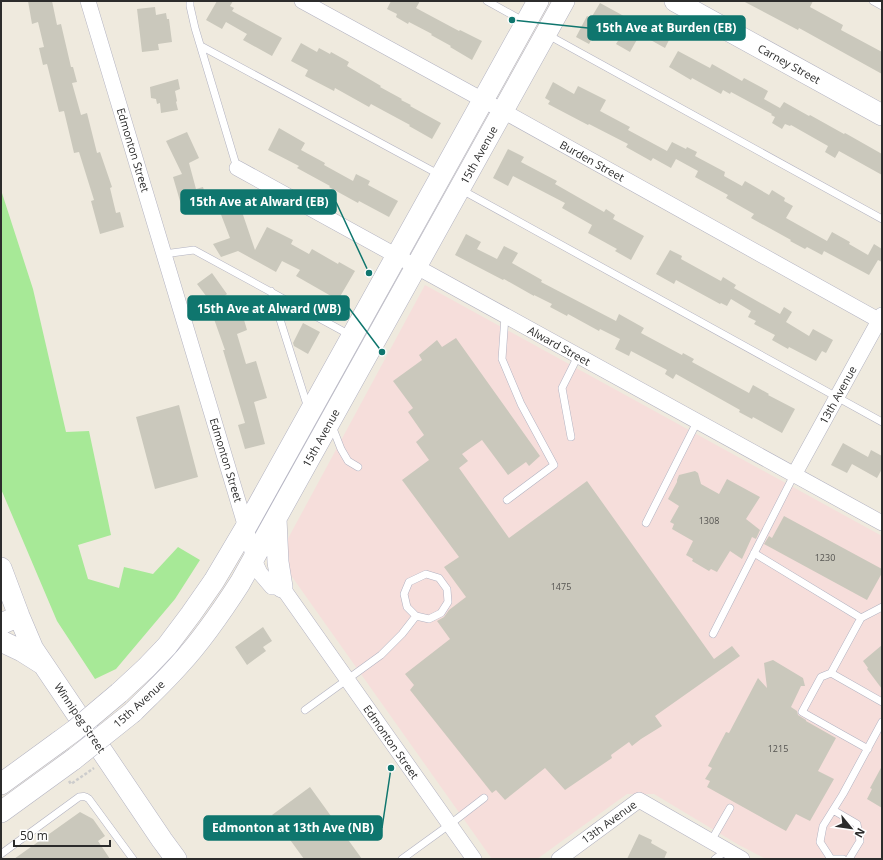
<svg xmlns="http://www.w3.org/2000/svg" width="883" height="860" viewBox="0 0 883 860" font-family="'Open Sans',sans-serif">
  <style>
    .medical { fill: #f6dedb }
    .green { fill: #a7e997 }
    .building { fill: #cac8bc }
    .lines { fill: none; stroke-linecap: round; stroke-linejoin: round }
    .lane-casing { stroke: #b2b2c1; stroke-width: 8 }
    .street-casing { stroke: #b2b2c1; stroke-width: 16 }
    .secondary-casing { stroke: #b2b2c1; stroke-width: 22 }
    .path { stroke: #ccc; stroke-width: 2.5; stroke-dasharray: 3 2; stroke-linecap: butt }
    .lane { stroke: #fff; stroke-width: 7 }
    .street { stroke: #fff; stroke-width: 15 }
    .secondary { stroke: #fff; stroke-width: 21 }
    .secondary-bridge-casing { stroke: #b2b2c1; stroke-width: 22; stroke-linecap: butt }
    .secondary-bridge { stroke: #fff; stroke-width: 21 }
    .labels { text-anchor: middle; stroke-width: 3; stroke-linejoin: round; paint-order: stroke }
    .number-label { font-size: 9px; fill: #545350 }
    .street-label { font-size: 11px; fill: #2c2c2c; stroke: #fff }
    .leader { fill: none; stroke: #0f766e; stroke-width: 1.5 }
    .callout-dot { fill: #0f766e; stroke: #fff; stroke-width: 1.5 }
    .callout { fill: #0f766e; stroke: #0f766e; stroke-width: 1.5 }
    .callout-label { font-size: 12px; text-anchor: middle; font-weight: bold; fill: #fff }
  </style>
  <rect width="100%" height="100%" fill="#efeade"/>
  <path class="medical" d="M425 285 882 536V859H766L739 845 654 794H627L537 859H492L278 557Z"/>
  <path class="green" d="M1 190 33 289 66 432 89 431 111 535 78 545 88 579 119 588 124 567 153 574 178 547 200 560 175 599 116 669 95 679 57 621 1 489Z"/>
  <path class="building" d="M28 1H52L57 25 61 24 71 67H73L77 82 72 83 81 115 87 113 97 153 100 152 112 187 110 188 116 213 120 212 124 227 100 234 91 201 94 200 79 152 74 153 64 111 59 112 47 64 43 65 39 48 44 47 38 22 32 24Z
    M217 1H233L230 6 234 8 232 11 282 38 272 56 243 40 247 34 226 22 222 29 206 20Z
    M391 1H420L416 8 459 31 460 30 482 41 472 60 450 47 451 46 431 35 432 34 409 22 408 24 396 17 397 14 387 9Z
    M743 1H813L810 7 843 25 841 30 882 52V74L799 28 798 30Z
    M600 3 644 27 630 52 616 44 621 36 601 26 598 32 596 31 589 44 576 37 587 16 591 18Z
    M155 7 156 15 166 13 167 19H169L172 42 158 44 159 50 142 52 137 9Z
    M654 24 672 34 665 48 647 38Z
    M301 43 317 52 319 48 330 54 331 52 349 62 347 66 381 86 380 87 402 99 401 100 411 105 410 106 441 123 432 139 409 126 410 125 371 104 369 107 335 88 334 91 305 76 308 70 291 61Z
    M678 51 710 68 712 64 742 81 744 78 768 91 764 99 780 108 784 102 809 116 810 115 844 134 845 133 882 154V175L839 151 835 158 825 152 828 146 791 125 790 126 785 124 782 129 772 123 775 117 771 115 772 114 731 92 730 94 723 90 721 94 692 78 691 80 669 67Z
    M178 79 180 89 175 91 177 101 176 102 178 110 161 113 160 103 157 104 156 99 151 98 150 87Z
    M553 82 574 94 578 86 606 100 600 111 630 127 628 130 667 151 672 142 686 149 687 147 697 152 695 156 725 172 724 176 742 186 745 181 769 195 772 190 785 198 784 201 793 206 786 218 827 241 832 232 850 242 849 244 868 255 874 244 882 249V262L878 260 869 275 824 251 822 255 807 247 805 249 790 241 791 240 751 218 754 214 726 198 728 195 695 177 698 171 676 159 671 168 653 158 651 161 626 147 628 144 589 124 588 125 548 104 550 101 545 98Z
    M279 128 305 143 301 150 325 163 324 165 353 181 356 174 370 181 368 185 398 201 389 217 359 201 358 203 329 187 330 186 297 168 299 166 268 150Z
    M187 132 199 158 189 163 196 189 203 187 207 201 182 208 173 177 182 174 166 141Z
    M508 149 524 157 521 162 557 181 555 184 604 212 606 209 615 215 613 219 644 236 631 260 615 251 617 249 588 233 592 225 562 208 565 203 513 176 508 186 493 178Z
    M240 206 255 250 267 227 293 240 291 244 309 254 312 249 338 264 339 262 355 271 338 300 296 276 300 270 282 261 276 272 238 251 221 257 213 244 230 238 220 212Z
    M466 234 481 242 477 249 497 259 504 246 518 253 512 263 542 280 541 282 616 321 619 314 644 328 641 333 682 355 683 353 694 359 692 362 749 393 753 385 769 394 768 395 795 409 782 433 753 417 752 419 739 412 740 410 676 374 673 379 665 374 667 370 631 351 629 356 615 349 620 339 600 329 599 331 568 314 567 316 550 307 552 304 534 295V296L504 279 503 280 455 255Z
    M670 250 682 256 681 259 719 280 721 281 723 277 736 285 734 288 780 314 784 307 792 312 786 322 809 336 813 329 833 340 826 353 822 351 816 361 789 347 788 349 772 340 775 335 754 324 756 321 748 317 751 311 731 299 727 306 721 303 720 304 676 280 674 284 656 274Z
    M212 273 227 294 213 305 197 284Z
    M242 313 247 330 237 334 246 364 256 361 267 398 254 402 265 444 245 449 238 425 245 423 223 350H225L214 319 230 314 231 317Z
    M303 323 320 332 308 354 294 346 293 343Z
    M456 338 540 456 529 466 526 462 508 475 482 440 462 454 468 461 459 468 509 538 587 481 714 659 732 646 740 656 655 716 662 726 641 739 632 746 629 742 611 755 612 758 565 790 545 768 505 800 496 790 492 793 410 690 414 685 405 674 450 639 437 621 444 617 449 610 466 597 444 567 459 557 402 480 429 460 416 442 424 435 408 412 413 408 393 381 422 360 419 355 437 340 442 347Z
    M179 405 198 477 155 489 136 417Z
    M843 443 868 457 871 450 882 456V469L877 478 852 464 847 473 831 465Z
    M695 471 698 473 701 484 719 494 727 479 760 497 746 519 760 530 756 539 752 537 742 559 730 551 717 572 711 569 709 571 692 561 693 559 686 555 693 541 672 529 674 524 670 522 679 506 668 499 677 482V480L679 475Z
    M784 516 882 569V573L867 600 764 544 769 536 772 538Z
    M263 627 272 641 263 647 266 651 247 665 235 647Z
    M882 645V689L867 669 868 668 863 661Z
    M773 660 803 678 805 686H801L791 707 797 711 798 715 806 720V721L836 738 818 771 834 779 810 821 796 814 786 831 707 787 710 781 705 779 712 768 708 766 726 732 729 733 758 678 767 688 764 663Z
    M882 766V808L867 799 872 789 870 788Z
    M310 787 362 859H304L272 815Z
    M80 812 93 819 105 836 98 841 110 859H14Z
    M639 834 652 840 651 843 667 852 664 859H627Z"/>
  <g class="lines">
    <defs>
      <path id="lane" d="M190 1V6L195 28 237 168
        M487 1 525 22
        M873 1 882 6
        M548 35 882 219
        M201 46 440 175
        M460 189 882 422
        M164 254 194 250 350 335
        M271 291 308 408
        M505 316 502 359 521 404 554 465 507 500
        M332 426 341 449 348 461 358 467
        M571 437 562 388 578 356
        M646 523 697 422
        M754 553 861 618
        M426 574 439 578 447 589 448 602 441 613 429 619 416 616 407 607 404 594 409 582Z
        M882 607 861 618 831 673 882 702
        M713 634 794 475
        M831 673 821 677 802 712 868 749
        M305 710 381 655 402 634 416 616
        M833 810 857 824 860 841 849 859
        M711 841 730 808
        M1 854 79 797C83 796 85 796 89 799L133 859
        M402 859 449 825 484 798
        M715 859 727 850
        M831 859 820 842 823 826 843 794 882 722
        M832 859H843"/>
      <path id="street" d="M88 1 247 531 254 560 260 573 272 587H282L474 859
        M302 1 503 111 882 322
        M237 168 882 523
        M794 475 882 315
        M559 859 639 800 742 859"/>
      <path id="secondary" d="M675 1 882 115
        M276 519 278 562 282 587
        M1 568 19 616 33 649 162 840 176 859
        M1 624 19 616
        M1 641 22 651 41 663
        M119 693 146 668 167 646 191 614 214 581 246 527 441 176 538 1
        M133 712C149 696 165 681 180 664 203 639 222 611 240 583L564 1
        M1 784 60 741
        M1 812 74 759"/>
    </defs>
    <use href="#lane" class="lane-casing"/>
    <use href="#street" class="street-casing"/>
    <use href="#secondary" class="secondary-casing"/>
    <path class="path" d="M69 781 71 784 94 768"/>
    <use href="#lane" class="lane"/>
    <use href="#street" class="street"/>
    <use href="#secondary" class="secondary"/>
    <defs>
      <path id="secondary-bridge" d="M60 741 75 730 119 693
        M74 759 133 712"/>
    </defs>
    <use href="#secondary-bridge" class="secondary-bridge-casing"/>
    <use href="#secondary-bridge" class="secondary-bridge"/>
  </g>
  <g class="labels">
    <g class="number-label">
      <text x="709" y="524">1308</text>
      <text x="825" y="561">1230</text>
      <text x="561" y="590">1475</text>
      <text x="778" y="752">1215</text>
    </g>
    <g class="street-label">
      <text transform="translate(789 64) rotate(29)" y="4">Carney Street</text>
      <text transform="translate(133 150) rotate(73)" y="4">Edmonton Street</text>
      <text transform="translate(479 155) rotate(-61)" y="4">15th Avenue</text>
      <text transform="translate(592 161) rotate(29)" y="4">Burden Street</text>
      <text transform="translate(559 346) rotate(29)" y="4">Alward Street</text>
      <text transform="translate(838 395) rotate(-61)" y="4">13th Avenue</text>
      <text transform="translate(321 438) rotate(-61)" y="4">15th Avenue</text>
      <text transform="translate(226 460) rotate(73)" y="4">Edmonton Street</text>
      <text transform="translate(139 704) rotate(-42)" y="4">15th Avenue</text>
      <text transform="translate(80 718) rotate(56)" y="4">Winnipeg Street</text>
      <text transform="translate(391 742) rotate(55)" y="4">Edmonton Street</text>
      <text transform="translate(609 822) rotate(-36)" y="4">13th Avenue</text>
    </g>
  </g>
  <path class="leader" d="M512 20L588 28M369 273L336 202M382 352L349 308M391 768L382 828"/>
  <g class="callout-dot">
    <circle cx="512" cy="20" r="4"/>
    <circle cx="369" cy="273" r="4"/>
    <circle cx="382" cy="352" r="4"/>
    <circle cx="391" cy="768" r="4"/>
  </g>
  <g class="callout">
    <rect x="588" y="16" width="157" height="24" rx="4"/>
    <rect x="181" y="190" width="155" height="24" rx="4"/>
    <rect x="188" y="296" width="161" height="24" rx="4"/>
    <rect x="204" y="816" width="178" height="24" rx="4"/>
  </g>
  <g class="callout-label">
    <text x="666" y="32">15th Ave at Burden (EB)</text>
    <text x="259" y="206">15th Ave at Alward (EB)</text>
    <text x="269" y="313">15th Ave at Alward (WB)</text>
    <text x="293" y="832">Edmonton at 13th Ave (NB)</text>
  </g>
  <rect width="883" height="860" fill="none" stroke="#2c2c2c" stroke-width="4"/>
  <g transform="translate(851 828) rotate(119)" stroke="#ffffff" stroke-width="3" paint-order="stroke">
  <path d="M0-3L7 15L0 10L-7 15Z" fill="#2c2c2c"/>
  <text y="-6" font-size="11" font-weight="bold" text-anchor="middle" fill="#2c2c2c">N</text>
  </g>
  <path d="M14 840v6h96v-6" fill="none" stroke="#2c2c2c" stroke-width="2"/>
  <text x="20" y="840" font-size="12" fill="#2c2c2c" stroke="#ffffff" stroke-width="3" paint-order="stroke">50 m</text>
</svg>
